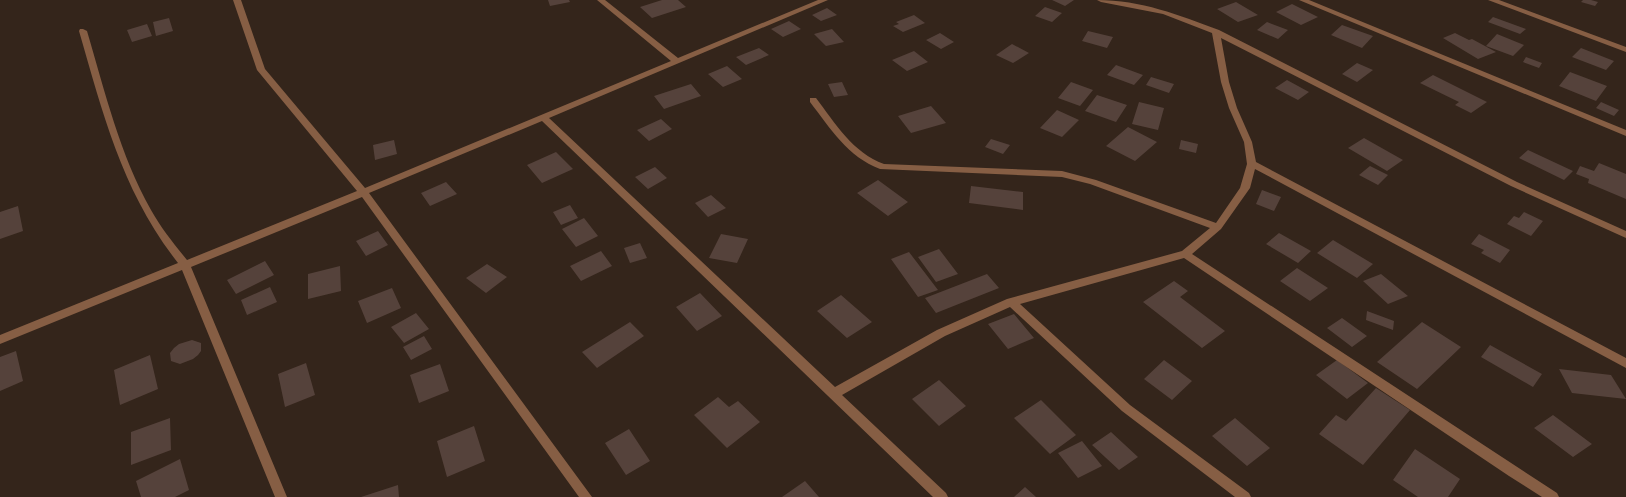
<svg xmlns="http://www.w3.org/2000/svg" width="1626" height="497" viewBox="0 0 1626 497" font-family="'Varela Round',sans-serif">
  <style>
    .building { fill: #55423b }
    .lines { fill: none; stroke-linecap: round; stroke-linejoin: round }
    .minor { fill: #865e44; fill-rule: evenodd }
  </style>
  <rect width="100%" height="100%" fill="#34251b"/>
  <path class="building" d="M548 0H569L570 2 550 6Z
    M662 0H678L686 7 652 18 640 7Z
    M1052 0H1074L1065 6Z
    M1583 0H1591L1598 2 1595 6 1581 2Z
    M1236 2 1258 15 1238 22 1217 9Z
    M1292 4 1318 17 1301 25 1276 12Z
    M1045 7 1062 13 1052 22 1035 16Z
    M827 8 837 15 821 21 812 15Z
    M914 15 925 23 903 32 893 26 899 24 896 22Z
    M1493 17 1526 29 1520 34 1488 22Z
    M169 18 173 31 156 36 153 22Z
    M789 21 801 29 783 37 771 29Z
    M1267 22 1288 30 1278 39 1257 30Z
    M147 24 152 36 132 42 127 30Z
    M1342 25 1373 36 1362 48 1331 35Z
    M832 29 844 42 826 46 814 34Z
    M1088 31 1113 37 1107 48 1082 41Z
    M940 33 954 42 941 49 926 40Z
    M1455 33 1469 40 1472 39 1496 52 1478 59 1443 38Z
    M1497 34 1524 45 1513 56 1486 46Z
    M1012 44 1029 53 1013 63 996 55Z
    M759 48 769 55 746 65 736 57Z
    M1581 48 1614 61 1606 70 1572 57Z
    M914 51 928 62 907 71 892 60Z
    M1526 57 1542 63 1539 68 1523 62Z
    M1357 63 1373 70 1357 82 1342 74Z
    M1116 65 1143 75 1134 85 1107 75Z
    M727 66 742 79 723 87 708 74Z
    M1570 72 1607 86 1596 101 1559 86Z
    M1433 75 1487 102 1471 113 1455 105 1459 102 1420 83Z
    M1151 77 1174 84 1169 93 1146 85Z
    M1287 80 1309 92 1298 100 1275 88Z
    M842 82 848 95 834 97 828 84Z
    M1071 82 1093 90 1080 106 1058 98Z
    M691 84 701 96 664 109 654 96Z
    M1097 95 1127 105 1116 122 1085 111Z
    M1139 102 1164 108 1158 130 1132 124Z
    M1601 102 1619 110 1614 116 1596 108Z
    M931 106 946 123 911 133 898 116Z
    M1057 110 1079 120 1062 137 1040 128Z
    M661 119 672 129 649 141 637 130Z
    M1128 127 1157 142 1135 161 1106 146Z
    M1364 138 1403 160 1387 171 1348 148Z
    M991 139 1010 145 1003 154 985 147Z
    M394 140 397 154 375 160 373 145Z
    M1181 140 1198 144 1196 153 1179 149Z
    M1528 150 1573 171 1564 180 1519 158Z
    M556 152 573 169 542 183 527 165Z
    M1599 163 1626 174V199L1588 183 1589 179 1576 174 1580 166 1594 171Z
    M1370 166 1388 175 1378 185 1359 175Z
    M655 167 667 178 648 189 635 177Z
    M878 180 908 202 888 216 857 193Z
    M446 182 457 194 430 206 421 193Z
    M971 186 1023 192V210L969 203Z
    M1262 190 1281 197 1274 211 1256 204Z
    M711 195 726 208 708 217 695 203Z
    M570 205 578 218 561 225 553 212Z
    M18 206 23 231 0 239V212Z
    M1524 212 1543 221 1531 236 1507 224 1514 216 1519 218Z
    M584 218 598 236 576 247 562 229Z
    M378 231 388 245 366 256 356 241Z
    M1279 233 1311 251 1298 263 1266 244Z
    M721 234 748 239 737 263 709 258Z
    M1479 234 1510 250 1500 263 1481 253 1484 250 1471 244Z
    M1333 240 1373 264 1357 278 1317 253Z
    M640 243 647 258 630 263 624 248Z
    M939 249 958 274 936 282 918 257Z
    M601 251 612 266 581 281 570 266Z
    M909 252 938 290 918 297 891 259Z
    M265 261 274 275 236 294 227 280Z
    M487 264 507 277 486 293 466 278Z
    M340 266 341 291 308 299V274Z
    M1297 268 1328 288 1310 301 1280 281Z
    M987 274 999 288 936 313 925 298Z
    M1381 274 1408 296 1388 304 1363 281Z
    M1174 281 1188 291 1180 297 1225 331 1202 348 1143 302Z
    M270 287 277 302 247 315 241 300Z
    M392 288 401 308 367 323 358 301Z
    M700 293 722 316 697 331 676 307Z
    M841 295 872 322 847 338 817 311Z
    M1367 311 1394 321 1393 330 1366 320Z
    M416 313 429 329 404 343 391 327Z
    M1014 314 1034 338 1008 349 988 324Z
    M1342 318 1367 336 1352 347 1327 328Z
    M630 322 644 336 597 368 582 352Z
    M1422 322 1461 347 1417 389 1377 362Z
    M424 336 432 349 411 360 403 347Z
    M192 340 201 343V351L198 355 193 359 180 364 171 361 170 353 174 348 179 344Z
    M1490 345 1542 374 1533 387 1481 357Z
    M16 351 23 381 0 391V357Z
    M150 355 158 389 120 405 114 370Z
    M1164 360 1192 381 1172 400 1144 379Z
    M1337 360 1368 383 1347 399 1316 375Z
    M306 363 315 395 285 407 278 374Z
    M440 364 449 391 419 403 410 375Z
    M1559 369 1611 375 1626 399 1572 393Z
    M939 380 966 406 939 426 912 399Z
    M1376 388 1410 410 1363 465 1319 434 1336 415 1346 421Z
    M718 397 729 407 738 401 760 422 727 448 694 415Z
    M1041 400 1076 435 1050 454 1014 418Z
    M1553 415 1592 444 1573 457 1534 428Z
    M170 418 171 450 131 465V432Z
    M1235 418 1270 448 1247 466 1212 436Z
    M474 426 485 461 447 477 437 441Z
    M629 429 650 461 626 475 605 443Z
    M1111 432 1138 457 1119 470 1092 445Z
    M1082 441 1102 466 1078 478 1058 453Z
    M1415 449 1460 479 1448 497H1418L1393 480Z
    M180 459 189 490 175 497H141L136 481Z
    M805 481 819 497H782Z
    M398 485 399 497H361Z
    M1025 487 1036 497H1014Z"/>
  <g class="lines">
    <path class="minor" d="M233 0H241L265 69 365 188 671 61 597 0H605L678 58 818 0H828L549 118 835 387 937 330 1007 299 1182 251 1210 228 1090 184 1062 177 880 169C848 157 830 128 810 102V98H816C835 123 853 153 884 164L1062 171 1096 180 1216 223 1240 188 1247 164 1244 142 1229 108 1221 82 1212 33 1163 14 1101 2 1097 0C1141 0 1179 15 1219 30L1517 182 1626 231V238L1511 186 1221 38 1229 82 1237 108 1252 142 1256 162 1626 358V368L1255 169 1250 188 1221 229 1192 254 1557 493 1559 497H1542L1509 476 1184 258 1020 304 1130 405 1249 493 1251 497H1235L1122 411 1010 307 945 336 842 395 946 493 948 497H933L542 121 369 193 592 497H579L362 197 191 267 287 497H275L182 270 0 344V335L178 263C122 191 104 117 79 31L80 29H83L87 31C105 92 120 155 151 210 161 228 174 244 187 260L357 191 257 70Z
      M1299 0H1309L1626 130V136Z
      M1488 0H1499L1626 47V52Z"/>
  </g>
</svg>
